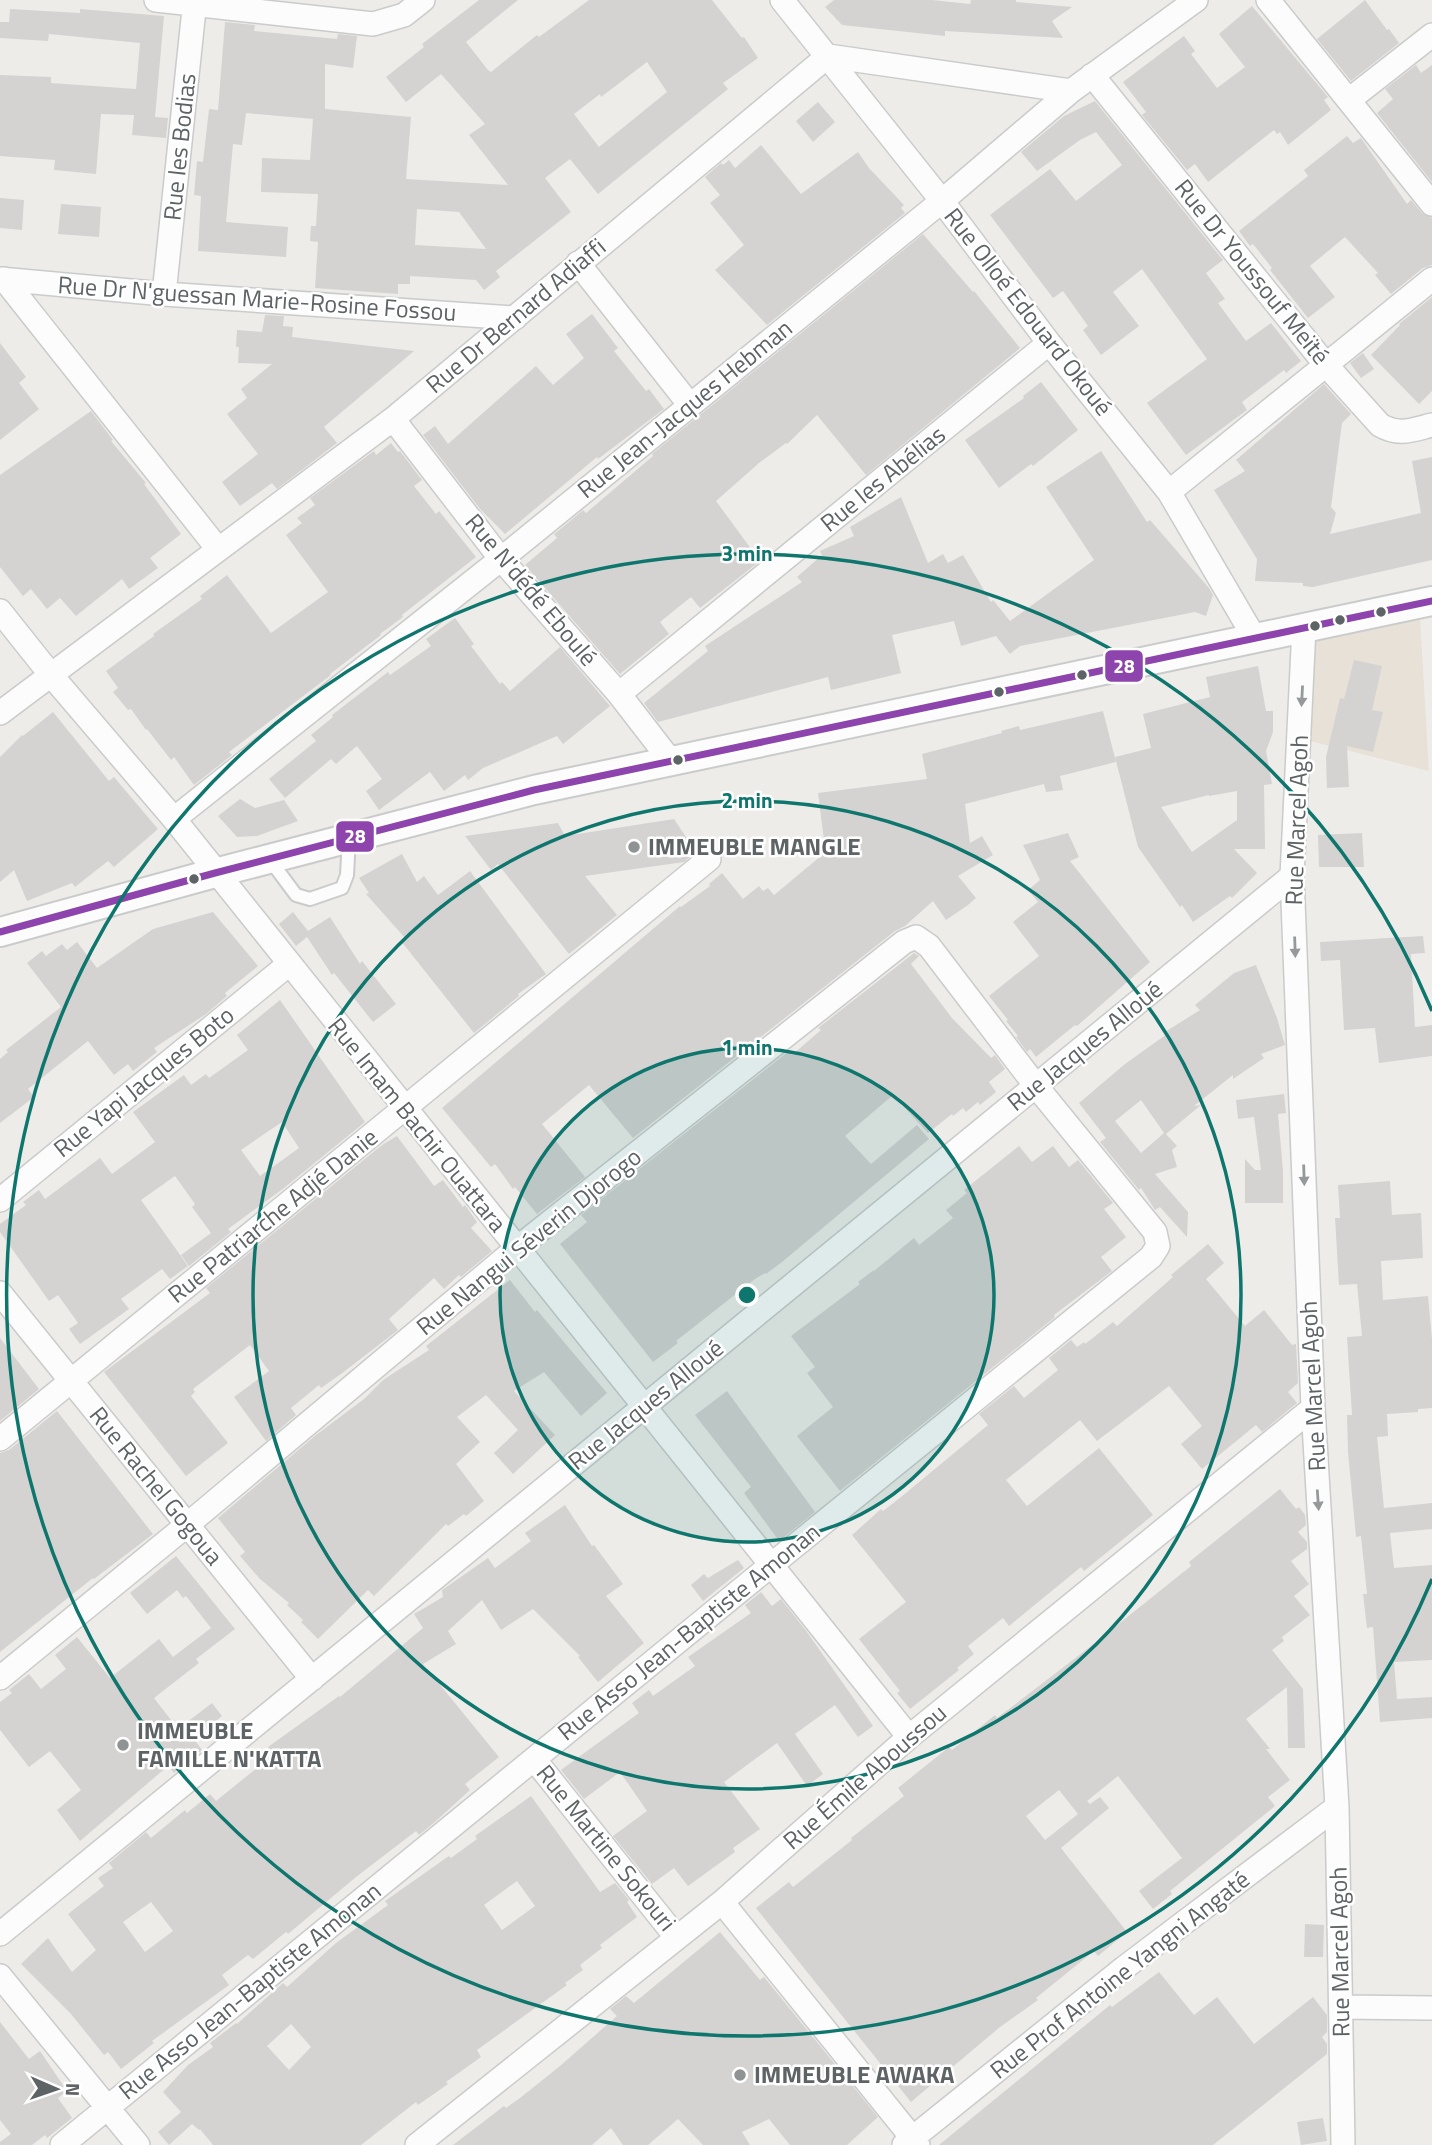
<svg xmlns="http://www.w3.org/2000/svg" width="1432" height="2145" viewBox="0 0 1432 2145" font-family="'Titillium Web',sans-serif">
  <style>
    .commercial { fill: #e7e1d7 }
    .building { fill: #d4d3d2; fill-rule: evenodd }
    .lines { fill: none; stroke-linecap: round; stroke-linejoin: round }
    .service-casing { stroke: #cacbcb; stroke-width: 16 }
    .minor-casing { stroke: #cacbcb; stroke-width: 26 }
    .tertiary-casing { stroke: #cacbcb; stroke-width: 32 }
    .service { stroke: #fcfcfc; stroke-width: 12 }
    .minor { stroke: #fcfcfc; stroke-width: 23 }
    .tertiary { stroke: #fcfcfc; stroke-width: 28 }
    .bus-1-casing { stroke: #fff; stroke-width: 12 }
    .bus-1 { stroke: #8e44ad; stroke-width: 7 }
    .oneway { fill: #95999a }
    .ring { fill: none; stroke: #0f766e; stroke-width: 3.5 }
    .bus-dot { fill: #5e6366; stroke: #fff; stroke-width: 2.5 }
    .poi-dot { fill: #909394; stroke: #fff; stroke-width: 2.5 }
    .labels { text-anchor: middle; stroke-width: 5; stroke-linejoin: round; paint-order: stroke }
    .street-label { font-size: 24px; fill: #5e6366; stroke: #fff }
    .poi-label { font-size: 24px; font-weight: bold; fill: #5e6366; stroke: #fff; text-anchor: start }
    .centre { fill: #0f766e; stroke: #fff; stroke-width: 3.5 }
    .ring-label { font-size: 21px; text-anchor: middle; font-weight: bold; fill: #0f766e; stroke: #fff; stroke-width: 5; stroke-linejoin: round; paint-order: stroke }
    .line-badge { stroke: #fff; stroke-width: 2.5 }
    .badge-label { font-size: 19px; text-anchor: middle; font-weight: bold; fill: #fff }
  </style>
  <rect width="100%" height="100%" fill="#eeece9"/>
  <path class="commercial" d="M1420 618 1429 771 1310 741 1315 642Z"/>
  <path class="building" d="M479 0H518L466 42 488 70 491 72 537 35 539 37 589 0H712L742 38 744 37 758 58 723 83 728 89 598 194 570 159 545 178 571 212 496 271 500 277 484 290 476 280 410 276V284H398V294L315 288 318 242 310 241 311 226H316L318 194 261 192 262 158 310 160 313 119 246 113 242 145 233 144 226 222 288 227 286 257 198 251 201 196 194 195 197 161 203 162 209 109 218 110 225 22 255 25 254 31 337 39 338 34 357 36 353 68 325 64V109L411 117 406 179 508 185 469 135 485 124 441 74 406 102 386 77 424 47 422 44ZM647 62 667 92 599 147 574 114 600 94 601 97ZM417 209 459 212 486 249 415 245Z
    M834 0H932L970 4 971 0H1016V2L1072 7 1052 21 1063 38 945 31V36L842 25 825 7Z
    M1365 0 1387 30 1389 29 1399 43 1351 81 1317 39Z
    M1252 6 1328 97 1324 100 1331 110 1288 145 1280 132 1277 134 1274 130 1208 182 1195 164 1187 170 1142 115 1146 112 1123 82 1184 36 1195 51 1191 54 1217 88 1245 67 1219 34Z
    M10 9 80 13V9L164 16 155 117 168 118 166 138 132 135 134 115 101 114 96 174 54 170 55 160 0 156V75L51 77V83L136 89 140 43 49 34 48 41 0 38V22H9Z
    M1416 65 1421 73 1432 65V182L1377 113 1393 99 1385 89Z
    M1095 101 1223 260 1206 273 1225 299 1218 303 1246 341 1271 323 1301 361 1286 373 1284 370 1242 402 1247 410 1186 455 1147 403 1207 359 1142 269 1113 292 1139 326 1101 355 1083 330 1088 326 1063 291 1053 298 990 215 1050 169 1076 201 1122 165 1096 132 1080 140 1037 171 1021 152 1064 116Z
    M818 102 835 122 813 142 796 121Z
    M1347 136 1353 143 1361 138 1407 204 1411 200 1422 213 1432 218V265L1423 268 1391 294 1375 275 1378 273 1345 237 1310 266 1335 297 1308 318 1270 270 1272 268 1253 244 1250 246 1239 231 1308 176 1304 170Z
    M761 145 801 194 858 152 869 168 904 205 901 208 905 213 767 325 715 270 744 245 710 203 720 195 705 177 721 163 723 165 729 160 735 168Z
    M0 198 24 200 22 230 0 228Z
    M61 204 101 207 99 237 58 234Z
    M923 234 973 292 974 291 1020 348 866 475 817 415 787 444 786 443 759 463 716 501 760 561 700 608 691 597 660 622 669 634 620 674 525 565 557 538 554 534 563 527 583 510 586 513 653 456 652 454Z
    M1432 297V391L1419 404 1371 355 1400 325 1399 324Z
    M592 314 618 348 614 351 646 391 649 389 664 409 598 459 597 457 505 534 480 509 423 435 435 426 448 444 536 366 553 385 584 358 566 334Z
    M265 315 284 316 283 326 293 327 292 337 414 351 324 427 337 443 277 489 272 483 240 506 222 482 258 454 227 414 247 398 241 389 272 364 238 363 239 347H236L237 330 262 332Z
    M0 343 26 377 19 383 39 409 0 440Z
    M1363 353 1374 369 1361 378 1350 363Z
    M1041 382 1078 430 1033 466 1031 464 999 488 965 440 1024 398 1023 396Z
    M1324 384 1351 414 1342 423 1331 507 1336 513 1330 534 1421 513 1412 461 1432 457V560L1313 587 1303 586V583L1255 581 1257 559 1214 490 1245 471 1236 460Z
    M91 411 113 440 111 441 146 483 144 484 181 534 150 558 158 568 129 589 122 579 76 616 60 598 47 609 31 589 23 596 0 567V475Z
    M391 443 398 452 400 451 422 480 414 486 436 514 439 511 476 557 402 615 403 617 380 634 381 635 330 674 331 675 229 752 232 755 194 785 174 757 171 760 147 729 146 730 131 709 128 710 113 692 118 688 106 671 154 636 153 634 202 599 200 596 227 575 271 633 328 592 286 535 302 523 297 518 315 505 310 498 374 451 376 455Z
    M1101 451 1147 522 1150 520 1209 588 1213 595 1206 616 1195 612 1020 646 1010 654 996 636 961 646 954 621 892 635 901 673 881 678 831 690 828 677 658 722 644 703 708 651 705 646 802 582 797 577 822 555 820 551 854 536 850 527 901 497 928 563 943 554 948 563 963 555 991 602 993 600 1010 621 1094 560 1046 487Z
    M455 618 474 644 471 646 500 684 502 682 510 691 560 647 610 706 563 744 557 736 483 768 468 780 465 775 444 791 430 772 379 810 366 791 382 779 357 746 336 764 331 759 285 798 269 779 316 741 311 735 333 717 332 715 388 672 390 675 431 646 426 639Z
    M1354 660 1382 666 1372 710 1383 712 1373 752 1347 746 1349 787 1327 788 1326 757 1340 698 1344 699Z
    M1258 666 1266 711H1273V732L1266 751 1272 784 1264 785 1265 849H1234L1257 873 1232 898 1230 896 1193 922 1182 905 1180 907 1138 847 1115 757 1151 748 1143 714 1210 697 1206 677ZM1237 791V820L1192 852 1161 807 1209 795V796Z
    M1103 711 1116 762 1060 776 1063 790 1046 792 1044 784 965 804 970 843 982 836 993 855 958 876 976 898 968 905 946 920 933 901 905 926 895 931 633 1138 589 1085 542 1124 585 1177 537 1214 515 1187 513 1189 495 1164 491 1167 442 1108 680 906 681 907 710 886 709 884 722 873 743 899 759 886 763 891 768 888 774 895 827 851 820 842 824 840 818 793 927 779 922 754 1002 733 1001 731 1019 726 1020 730Z
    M53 712 109 781 114 777 158 829 114 867 108 861 75 887 72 883 27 901 14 870 0 882V757L22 735 23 736Z
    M240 799 255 808 284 800 298 821 257 836 237 837 218 816Z
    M674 819 696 852 684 862 585 876 617 915 569 954 498 864 491 870 465 836 558 823 565 836Z
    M1068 833 1079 857 1070 861 1150 962 1077 1026 1075 1025 1036 1057 1030 1049 1027 1052 1016 1037 1018 1036 1006 1021 1008 1020 989 996 1039 956 1013 922 1038 902 1028 890 1040 880 1023 845Z
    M1362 833 1364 867H1319L1318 835Z
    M402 854 417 882 424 876 438 895 470 871 546 974 518 994 519 996 474 1033 401 941 405 938 366 894 369 893 359 878Z
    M213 912 258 966 225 993 227 996 206 1014 154 1048 157 1052 133 1071 128 1064 114 1075 88 1041 28 1089 34 1097 0 1123V1059L8 1052 6 1050 61 1007 27 963 42 951 46 956 62 944 67 950 77 942 97 968 153 929Z
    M293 912 308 931 330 917 360 964 362 961 396 1004 373 1022 334 973 332 975 307 937 296 946 279 924Z
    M1423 936 1425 953 1411 954 1415 1027 1432 1025V1056L1379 1063 1375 1028 1344 1030 1340 960 1321 961 1320 942Z
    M914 953 919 956 911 964 952 1018 991 1058 995 1055 1005 1069 989 1082 996 1092 980 1105 978 1102 966 1112 963 1108 953 1116 952 1114 928 1133 893 1095 845 1136 871 1164 917 1125 929 1139 782 1262 766 1274 765 1273 755 1279 676 1341 678 1343 653 1362 560 1244 587 1222 581 1215 789 1051 792 1055 821 1030 818 1028Z
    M1256 965 1277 1018 1285 1045 1261 1054 1264 1058 1233 1079V1075L1194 1106 1201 1105 1166 1134 1177 1146 1172 1150 1177 1167 1155 1174 1188 1212 1187 1237 1160 1207 1155 1210 1141 1188 1139 1190 1100 1142 1106 1138 1079 1103 1125 1064 1167 1034 1165 1032 1200 1010 1195 1005 1234 973ZM1141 1100 1164 1133 1141 1153 1115 1121Z
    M280 1000 365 1122 284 1188 228 1229 231 1232 189 1266 181 1255 211 1233 192 1207 195 1204 175 1176 141 1200 188 1266 170 1279 162 1269 121 1299 129 1309 80 1344 69 1329 78 1323 58 1295 49 1301 0 1232V1224L26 1205 23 1202 39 1190 45 1199 100 1158 112 1174 155 1142 133 1112 184 1075 191 1085 206 1074 209 1078 248 1050 237 1035ZM282 1122 299 1148 260 1176 241 1150Z
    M1284 1094 1286 1113 1278 1114 1283 1171V1203H1245V1159L1255 1170H1261L1254 1117 1238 1119 1236 1100Z
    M397 1136 434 1186 443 1180 463 1207 465 1205 477 1222 471 1228 492 1251 461 1277 459 1275 444 1289 434 1278 389 1319 398 1330 341 1374 321 1388 319 1385 291 1408 296 1415 266 1441 234 1397 269 1371 250 1345 193 1389 195 1392 191 1396 228 1443 186 1476 104 1372 210 1293 206 1288 382 1145Z
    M1019 1146 1032 1162 1053 1146 1069 1167 1078 1160 1113 1203 1104 1209 1126 1237 1101 1257 1112 1271 1054 1315 1055 1317 840 1491 797 1436 833 1407 807 1373 815 1367 791 1336 860 1284 858 1282 874 1270V1271L914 1238 919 1245 953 1218 946 1210 967 1193 964 1190Z
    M1390 1181 1392 1215 1421 1213 1423 1258 1381 1261 1383 1300 1428 1296 1432 1339V1408L1418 1409V1412L1387 1414 1388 1436 1377 1437 1384 1508 1432 1503V1529L1390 1533 1394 1568 1432 1565V1660L1394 1662 1397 1699 1432 1697V1718L1380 1722 1373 1627 1367 1628 1363 1594H1367L1361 1536 1356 1537 1348 1452 1347 1415H1352L1347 1337 1362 1336 1357 1284 1339 1285 1335 1218H1340L1338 1185Z
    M1208 1244 1224 1263 1206 1279 1245 1326 1264 1310 1292 1345 1296 1344 1298 1383 1288 1392 1297 1403 1262 1432 1256 1425 1202 1469 1181 1444 1202 1426 1169 1386 1097 1441 1080 1420 1006 1480 1027 1506 1099 1448 1153 1515 1084 1571 1081 1567 1009 1626 1003 1618 968 1646 974 1654 957 1668 959 1670 910 1709 897 1693 900 1691 859 1639 906 1602 852 1535 881 1509 883 1511 901 1497 988 1425 979 1414 1014 1386 1024 1398 1058 1370 1049 1358 1071 1340 1077 1347 1084 1342 1085 1344 1113 1322 1117 1326 1173 1277 1171 1275Z
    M510 1280 535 1312 537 1310 607 1393 581 1416 544 1372 514 1391 555 1435 513 1474 494 1453 518 1430 486 1395 457 1417 480 1442 456 1464 484 1501 466 1516 464 1514 448 1526 446 1524 374 1596 368 1590 318 1639 301 1622 303 1620 287 1605 289 1603 260 1579 240 1556 245 1552 218 1518 316 1435 364 1399 383 1380 429 1350 426 1346Z
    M0 1338 39 1389 0 1421Z
    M727 1391 815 1512 779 1541 744 1493 751 1487 695 1415Z
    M57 1411 153 1534 94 1579 93 1578 0 1652V1453L9 1450Z
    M1280 1489 1296 1509 1299 1507 1305 1515 1306 1525 1298 1532 1307 1542V1549L1291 1561 1309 1584 1294 1596 1310 1615 1282 1637 1284 1641 1272 1650 1303 1689 1305 1748H1288L1287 1687 1246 1719 1270 1749H1266L1290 1780 1268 1797 1275 1806 1170 1891 1172 1894 1153 1909 1139 1891 1182 1858 1118 1776 1087 1801 1090 1804 1100 1797 1109 1808 1061 1848 1127 1932 1098 1956 1094 1951 1036 1998 1038 2000 1000 2027 911 2102 756 1908 789 1882 793 1887 852 1840 851 1838 904 1796 898 1788 949 1747 952 1750 995 1715 997 1718 1091 1646 1191 1566 1189 1562ZM1059 1790 1078 1814 1045 1840 1026 1816Z
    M565 1505 592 1546 594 1545 623 1584 606 1596 644 1643 598 1682 578 1657 580 1656 533 1609 501 1630 482 1600 448 1631 456 1644 423 1664 499 1757 465 1784 470 1790 436 1821 419 1835 416 1831 356 1877 288 1934 286 1932 253 1959 248 1955 222 1975 229 1985 152 2041 154 2043 121 2069 108 2052 104 2055 71 2014 21 1964 48 1938 72 1972 96 1950 68 1914 104 1886 98 1878 113 1868 109 1863 146 1832 151 1838 185 1810 187 1813 210 1794 216 1801 273 1755 268 1747 339 1696 340 1697 423 1628 414 1614 443 1597 442 1590 488 1558 495 1568 531 1541 525 1533ZM151 1902 173 1931 145 1952 123 1922Z
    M176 1556 235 1629 196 1659 199 1663 154 1698 178 1729 212 1703 222 1716 194 1739 202 1750 174 1773 168 1766 80 1841 57 1810 81 1790 50 1751 29 1767 0 1730V1702L12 1693 9 1690 29 1674 41 1689 66 1669 55 1655 77 1637 110 1678 159 1639 173 1657 211 1628 186 1596 183 1598 177 1590 147 1614 130 1593Z
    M738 1560 744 1568 703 1601 691 1585 704 1574 708 1578Z
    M761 1592 772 1606 781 1599 807 1632 873 1726 858 1737 835 1705 795 1734 823 1774 807 1786 777 1743 724 1782 760 1829 733 1848 735 1852 688 1886 674 1868 652 1884 613 1836 647 1811 620 1772 584 1799 561 1770 639 1713 632 1703 649 1690 653 1696 695 1666 688 1657 751 1613 745 1605Z
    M531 1796 600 1892 615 1883 629 1900 627 1902 637 1917 600 1945 602 1948 580 1965 583 1970 565 1983 567 1985 477 2050 481 2057 446 2082 448 2084 418 2105 416 2102 361 2145H213L200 2129 199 2130 192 2124 169 2145 158 2132 181 2112 163 2092 188 2065 213 2047 210 2043 236 2023 237 2024 283 1983 287 1987 336 1943 388 1905 385 1901 449 1856 451 1858 477 1839 475 1836ZM517 1881 535 1906 502 1930 484 1905ZM291 2024 311 2047 289 2070 267 2046Z
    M1305 1924 1324 1925 1323 1957H1304Z
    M720 1932 760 1980 764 1977 878 2117 847 2145H790L769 2119 742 2132 750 2145H703L678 2119 648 2145H623L611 2128 592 2145H453L504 2106 506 2108 520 2098 560 2066 617 2016 610 2009 626 1996 634 2003Z
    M1159 1972 1194 2015 1217 1997 1254 2044 1313 1997 1327 2015V2032L1322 2037 1327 2044V2054L1213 2145H939L1110 2005 1112 2007Z
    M0 2022 29 2059 40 2051 67 2091 58 2098 72 2118 47 2138 45 2135 32 2145H0V2142L11 2134 0 2120Z
    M1323 2118 1327 2141 1301 2145 1297 2122Z"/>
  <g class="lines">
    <defs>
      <path id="service" d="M270 860 296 895 310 899 342 888 347 875 349 838"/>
      <path id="minor" d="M156 0 373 24 404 15 423 0
        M782 0 942 201 1049 343 1169 492 1254 637
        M1268 0 1432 204
        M1092 75 1326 365 1380 425C1399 436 1412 430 1432 425
        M1349 100 1432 35
        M578 263 689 404
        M0 279 164 294 515 318
        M4 279 218 549
        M164 294 195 0
        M393 419 501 559 619 694 670 760
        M1169 492 1432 279
        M0 611 51 675 174 819 909 1737
        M1304 627 1292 876 1313 1408 1337 1807 1343 2145
        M619 694 1049 343
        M0 713 393 419 828 56 1071 91
        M174 819 501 559 942 201 1071 91 1196 0
        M0 1200 289 964
        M0 1293 312 1679
        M0 1439 709 859
        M0 1678 187 1525 516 1249 904 942 916 937 929 946 1036 1086 1155 1232 1158 1246 1151 1257 770 1566 62 2145
        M534 1759 677 1938
        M722 1902 918 2145
        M0 1934 1292 876
        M0 1976 138 2145
        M1341 2007 1432 2008
        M417 2145 722 1902 909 1737 1313 1408
        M904 2145 1124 1968 1337 1807"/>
      <path id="tertiary" d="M0 932 215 873 534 790 1432 601"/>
    </defs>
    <use href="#service" class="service-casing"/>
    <use href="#minor" class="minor-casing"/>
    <use href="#tertiary" class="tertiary-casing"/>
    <use href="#service" class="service"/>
    <use href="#minor" class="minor"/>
    <use href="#tertiary" class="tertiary"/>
    <defs>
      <path id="bus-1" d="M0 932 215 873 534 790 1432 601"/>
    </defs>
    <use href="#bus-1" class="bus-1-casing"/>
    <use href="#bus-1" class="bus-1"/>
  </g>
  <defs><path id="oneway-solid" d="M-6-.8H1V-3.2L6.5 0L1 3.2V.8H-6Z" transform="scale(1.75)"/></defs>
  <g class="oneway">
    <use href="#oneway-solid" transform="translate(1302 696) rotate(93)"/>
    <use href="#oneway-solid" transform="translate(1295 947) rotate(88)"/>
    <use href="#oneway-solid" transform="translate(1304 1175) rotate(88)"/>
    <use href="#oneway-solid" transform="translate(1318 1500) rotate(86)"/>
  </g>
  <circle cx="747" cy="1295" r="247" fill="#0f766e" fill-opacity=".12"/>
  <g class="ring">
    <circle cx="747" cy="1295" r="247"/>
    <circle cx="747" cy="1295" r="494"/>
    <path d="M1432 1579A741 741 0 1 1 1432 1011"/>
  </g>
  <g class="bus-dot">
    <circle cx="1381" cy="612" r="6"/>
    <circle cx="1340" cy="620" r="6"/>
    <circle cx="1315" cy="626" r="6"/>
    <circle cx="1082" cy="675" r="6"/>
    <circle cx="999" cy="692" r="6"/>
    <circle cx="678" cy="760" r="6"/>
    <circle cx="194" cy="879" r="6"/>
  </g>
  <g class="poi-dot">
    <circle cx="634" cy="847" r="7"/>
    <circle cx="123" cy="1745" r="7"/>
    <circle cx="740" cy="2075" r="7"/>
  </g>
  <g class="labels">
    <g class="street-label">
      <text transform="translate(180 147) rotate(-84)" y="8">Rue les Bodias</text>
      <text transform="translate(1252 272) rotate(51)" y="8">Rue Dr Youssouf Meïté</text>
      <text transform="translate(257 299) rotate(4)" y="8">Rue Dr N'guessan Marie-Rosine Fossou</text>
      <text transform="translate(1028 312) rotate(52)" y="8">Rue Olloé Edouard Okoué</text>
      <text transform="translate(516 316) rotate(-40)" y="8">Rue Dr Bernard Adiaffi</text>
      <text transform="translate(685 409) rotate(-39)" y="8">Rue Jean-Jacques Hebman</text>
      <text transform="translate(883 479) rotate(-39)" y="8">Rue les Abélias</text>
      <text transform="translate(531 590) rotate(50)" y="8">Rue N'dédé Eboulé</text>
      <text transform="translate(1297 820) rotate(-88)" y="8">Rue Marcel Agoh</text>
      <text transform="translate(1085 1046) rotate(-39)" y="8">Rue Jacques Alloué</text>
      <text transform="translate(144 1082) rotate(-39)" y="8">Rue Yapi Jacques Boto</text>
      <text transform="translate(417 1125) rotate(51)" y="8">Rue Imam Bachir Ouattara</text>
      <text transform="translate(273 1216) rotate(-39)" y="8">Rue Patriarche Adjé Danie</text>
      <text transform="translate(529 1242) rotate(-39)" y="8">Rue Nangui Séverin Djorogo</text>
      <text transform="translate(1313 1386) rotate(-93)" y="8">Rue Marcel Agoh</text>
      <text transform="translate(646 1405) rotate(-39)" y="8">Rue Jacques Alloué</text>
      <text transform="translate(156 1486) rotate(51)" y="8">Rue Rachel Gogoua</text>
      <text transform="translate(689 1632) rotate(-39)" y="8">Rue Asso Jean-Baptiste Amonan</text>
      <text transform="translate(865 1777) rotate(-41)" y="8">Rue Émile Aboussou</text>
      <text transform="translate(606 1848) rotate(51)" y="8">Rue Martine Sokouri</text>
      <text transform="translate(1340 1952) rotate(-91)" y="8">Rue Marcel Agoh</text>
      <text transform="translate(1120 1975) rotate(-38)" y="8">Rue Prof Antoine Yangni Angaté</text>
      <text transform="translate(250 1991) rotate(-39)" y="8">Rue Asso Jean-Baptiste Amonan</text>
    </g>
    <g class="poi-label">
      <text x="648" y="855">IMMEUBLE MANGLE</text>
      <text x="137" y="1739">IMMEUBLE<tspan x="137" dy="28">FAMILLE N'KATTA</tspan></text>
      <text x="754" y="2083">IMMEUBLE AWAKA</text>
    </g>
  </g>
  <circle cx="747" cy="1295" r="10" class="centre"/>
  <g class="ring-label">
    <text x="747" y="561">3 min</text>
    <text x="747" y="808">2 min</text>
    <text x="747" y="1055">1 min</text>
  </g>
  <g class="line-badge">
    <rect x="1104" y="649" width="40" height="34" rx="7" fill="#8e44ad"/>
    <rect x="335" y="820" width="40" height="33" rx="7" fill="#8e44ad"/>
  </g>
  <g class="badge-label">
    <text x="1124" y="673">28</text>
    <text x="355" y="843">28</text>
  </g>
  <g transform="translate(56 2089) rotate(92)" stroke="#ffffff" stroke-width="5" paint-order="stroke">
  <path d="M0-5L12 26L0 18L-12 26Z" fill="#5e6366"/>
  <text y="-10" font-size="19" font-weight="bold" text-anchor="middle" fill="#5e6366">N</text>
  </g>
</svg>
